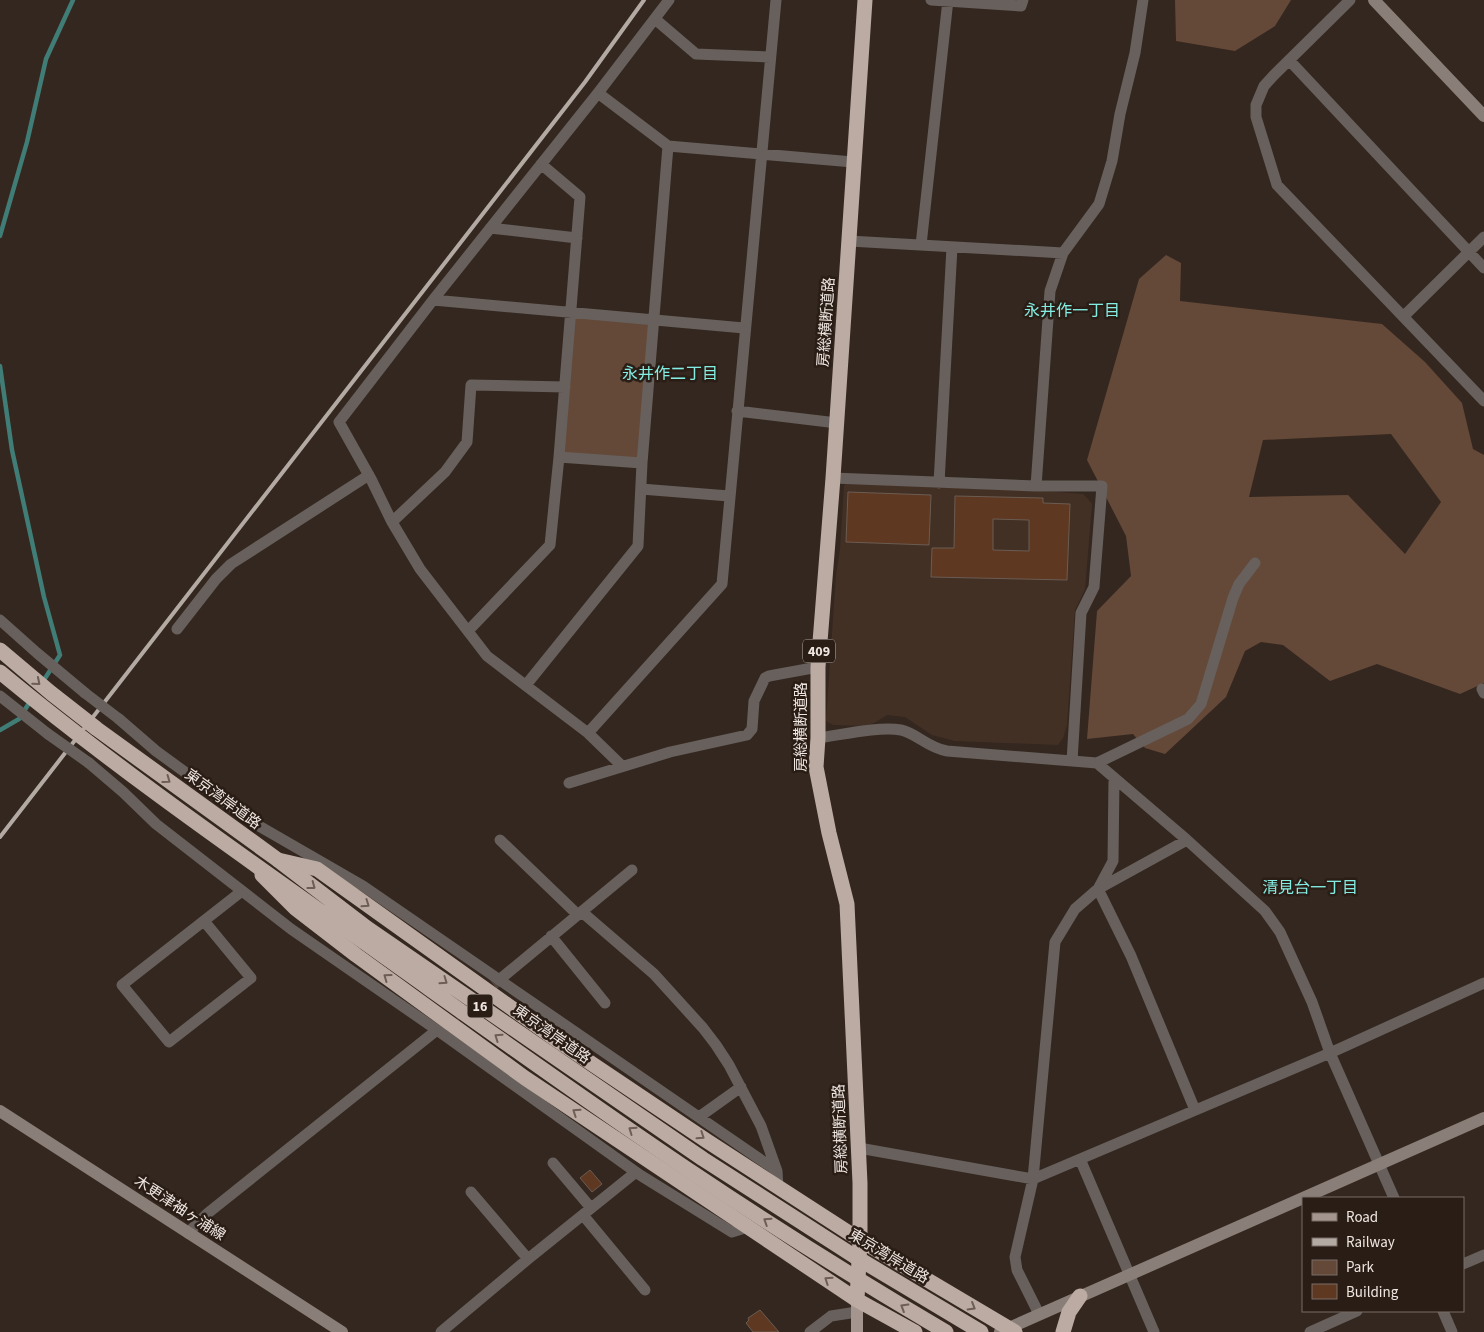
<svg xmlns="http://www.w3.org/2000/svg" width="1484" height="1332" viewBox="0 0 1484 1332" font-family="'Source Sans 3','Noto Sans JP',sans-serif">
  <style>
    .built { fill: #433025 }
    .green { fill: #644838; fill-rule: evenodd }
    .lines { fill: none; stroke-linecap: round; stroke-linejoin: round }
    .stream { stroke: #407d77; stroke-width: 4.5 }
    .building { fill: #5e3821; stroke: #6b5c53; fill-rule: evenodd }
    .street-tunnel { stroke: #50443c; stroke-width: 11; stroke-dasharray: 11 5.5; stroke-linecap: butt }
    .street { stroke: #67605c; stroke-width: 11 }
    .secondary { stroke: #8a7f78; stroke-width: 12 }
    .primary { stroke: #a4968e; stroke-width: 12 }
    .highway { stroke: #bcaba2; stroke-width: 15 }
    .rail { stroke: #b4aaa4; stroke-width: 4 }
    .street-bridge { stroke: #67605c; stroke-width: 11 }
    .highway-bridge { stroke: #bcaba2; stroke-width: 15 }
    .oneway { stroke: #6c5d55 }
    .labels { text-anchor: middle; stroke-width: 5; stroke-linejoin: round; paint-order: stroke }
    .shield { fill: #2a1d16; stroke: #b4aaa4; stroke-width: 1 }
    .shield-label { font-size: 14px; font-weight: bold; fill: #efe6e1 }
    .street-label { font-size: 15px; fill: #efe6e1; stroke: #2a1d16 }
    .neighbourhood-label { font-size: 16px; fill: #84ede2; stroke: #2a1d16 }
  </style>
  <rect width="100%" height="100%" fill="#34271f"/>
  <path class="built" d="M848 483 1058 492 1083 494 1088 499 1092 504 1085 589 1075 610 1067 725 1063 738 1058 745 955 741 932 735 905 717 887 715 874 723 864 726 833 725 826 721 836 575 840 549 844 485Z"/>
  <path class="green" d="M1175 0H1291L1275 26 1235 51 1176 41Z
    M1166 255 1181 263 1180 301 1382 324 1425 362 1462 403 1473 449 1484 455V683L1460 694 1377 664 1330 681 1283 645 1261 642 1245 651 1226 697 1165 754 1145 748 1133 734 1087 739 1097 611 1131 576 1126 536 1087 460 1139 279ZM1391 434 1441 502 1405 554 1348 495 1249 497 1263 440Z
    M571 312 654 320 642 463 559 457Z"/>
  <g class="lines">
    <path class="stream" d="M0 236 27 142 46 59 73 0
      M0 366 12 450 44 597 60 655 42 683
      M0 730 19 719 31 700"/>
  </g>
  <path class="building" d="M848 492 931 495 929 545 846 542Z
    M955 496 1043 498V503L1070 504 1067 580 931 577 932 548H954ZM993 519 1029 520V551L993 550Z
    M590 1170 602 1184 592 1192 580 1178Z
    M760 1310 779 1332H753L746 1323 749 1320 748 1318Z"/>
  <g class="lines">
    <path class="street-tunnel" d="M442 1026 499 980"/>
    <path class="street" d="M931 0 1021 6 1023 0
      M1350 0 1274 75 1264 86 1256 105V117L1277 185 1484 401
      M655 19 696 54 770 57
      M1289 60 1484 268
      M598 93 668 146 853 162
      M490 228 577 238
      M849 241 1063 253
      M921 245 948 0
      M433 300 744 328
      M1404 316 1484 237
      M737 411 837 423
      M559 457 642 463
      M833 478 1036 486 1050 291 1063 253 1099 204 1112 161 1120 114 1135 53 1143 0
      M939 483 952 247
      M1036 486H1102L1094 587 1081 613 1072 761
      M641 489 729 496
      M392 522 445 472 467 442 471 385 565 387
      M0 620 37 653 85 693
      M177 629 216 579 231 564 369 475
      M468 631 550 545 559 457 580 197 541 164
      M526 685 638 546 642 463 668 146
      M1482 689 1484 693
      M0 696 48 734
      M119 719 156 751 259 826 363 886 777 1171 778 1187
      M588 733 722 584 776 0
      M818 738C841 735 879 726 901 730 916 733 928 748 947 751L1097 763 1188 719 1201 704 1233 598 1239 584 1255 563
      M89 763 123 792 156 824 291 929 437 1030 640 1175 732 1232 748 1227
      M1097 763 1187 840 1265 911 1280 932 1312 1002 1330 1053 1394 1198
      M622 766 588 733 487 656 420 569 392 522 371 479 339 422 433 300 598 93 669 0
      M1114 778 1113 861 1098 889 1131 956 1195 1110
      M569 783 670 752 747 735 752 729 754 701 765 678 769 676 818 667
      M500 840 578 915
      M582 912 654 974 703 1028 716 1045 729 1065 761 1126 777 1171
      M204 921 251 978 169 1042 122 985 242 891
      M551 936 605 1003
      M499 980 632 870
      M699 1117 741 1087
      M859 1148 1033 1179 1330 1053 1484 983
      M1080 1159 1154 1332
      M553 1163 591 1208
      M471 1192 528 1259
      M583 1215 645 1290
      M188 1233 208 1213 437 1030
      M1463 1264 1484 1255
      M1443 1311 1452 1332
      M1039 1314 1017 1270 1015 1257 1033 1179 1055 942 1075 909 1098 889 1187 840
      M441 1332 528 1259 636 1172
      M810 1332 831 1316 857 1312
      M1310 1332 1357 1311"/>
    <path class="secondary" d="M1374 0 1484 116
      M0 1111 342 1332
      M1000 1332 1484 1118"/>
    <path class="primary" d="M857 1332V1300"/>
    <path class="highway" d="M278 860 317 869 555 1039 707 1141 860 1240 1015 1332
      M262 875 295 908 356 955 525 1078 857 1300 915 1332
      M857 1300 860 1240V1183L847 904 829 833 816 767 818 738V667L833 478 865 0
      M1063 1332 1069 1312 1080 1296"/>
    <path class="rail" d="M0 837 585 82 644 0"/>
    <path class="street-bridge" d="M85 693 119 719
      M48 734 89 763"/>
    <path class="highway-bridge" d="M0 650 51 693 97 729 278 860 367 928 703 1159 854 1256 981 1332
      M0 672C122 773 253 863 382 955 486 1029 590 1104 696 1175 778 1230 861 1282 946 1332"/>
  </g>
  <defs><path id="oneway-chevron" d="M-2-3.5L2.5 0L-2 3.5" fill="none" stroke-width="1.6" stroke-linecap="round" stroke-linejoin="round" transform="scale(1.25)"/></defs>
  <g class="oneway">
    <use href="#oneway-chevron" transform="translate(37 682) rotate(40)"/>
    <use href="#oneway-chevron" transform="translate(167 780) rotate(36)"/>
    <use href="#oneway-chevron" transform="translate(312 886) rotate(37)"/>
    <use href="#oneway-chevron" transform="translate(366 904) rotate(35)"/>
    <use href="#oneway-chevron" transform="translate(387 977) rotate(-144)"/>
    <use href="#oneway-chevron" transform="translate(444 981) rotate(35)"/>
    <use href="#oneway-chevron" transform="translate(498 1037) rotate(-145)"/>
    <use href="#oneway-chevron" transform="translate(576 1112) rotate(-146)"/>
    <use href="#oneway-chevron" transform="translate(632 1130) rotate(-145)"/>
    <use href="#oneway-chevron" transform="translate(701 1136) rotate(34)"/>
    <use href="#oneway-chevron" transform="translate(767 1221) rotate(-147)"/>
    <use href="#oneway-chevron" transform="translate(828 1280) rotate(-146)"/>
    <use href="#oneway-chevron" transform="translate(904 1307) rotate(-149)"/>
    <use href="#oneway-chevron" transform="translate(972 1307) rotate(31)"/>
  </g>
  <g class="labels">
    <g class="shield">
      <rect x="803" y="639.5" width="32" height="23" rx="4"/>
      <rect x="467.5" y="994.5" width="25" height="23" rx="4"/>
    </g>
    <g class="shield-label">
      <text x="819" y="656">409</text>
      <text x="480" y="1011">16</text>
    </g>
    <g class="street-label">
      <text transform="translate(826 322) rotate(-86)" y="5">房総横断道路</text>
      <text transform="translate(801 727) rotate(-90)" y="5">房総横断道路</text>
      <text transform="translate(223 799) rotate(36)" y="5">東京湾岸道路</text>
      <text transform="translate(552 1034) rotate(35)" y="5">東京湾岸道路</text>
      <text transform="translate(840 1129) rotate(-92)" y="5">房総横断道路</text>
      <text transform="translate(180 1208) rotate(33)" y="5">木更津袖ヶ浦線</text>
      <text transform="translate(889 1256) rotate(31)" y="5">東京湾岸道路</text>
    </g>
    <g class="neighbourhood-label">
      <text x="1072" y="316">永井作一丁目</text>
      <text x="670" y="379">永井作二丁目</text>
      <text x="1310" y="893">清見台一丁目</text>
    </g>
  </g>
  <rect x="1302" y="1197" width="162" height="115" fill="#2a1d16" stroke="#796d67"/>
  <rect x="1312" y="1213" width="25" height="8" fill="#a4968e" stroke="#796d67"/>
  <text x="1346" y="1222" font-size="15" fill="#efe6e1">Road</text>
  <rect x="1312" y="1238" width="25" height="8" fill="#b4aaa4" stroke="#796d67"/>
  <text x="1346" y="1247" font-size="15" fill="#efe6e1">Railway</text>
  <rect x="1312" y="1260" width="25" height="15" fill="#644838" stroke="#796d67"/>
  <text x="1346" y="1272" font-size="15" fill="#efe6e1">Park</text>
  <rect x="1312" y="1284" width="25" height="15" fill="#5e3821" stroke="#796d67"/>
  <text x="1346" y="1297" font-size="15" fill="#efe6e1">Building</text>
</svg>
